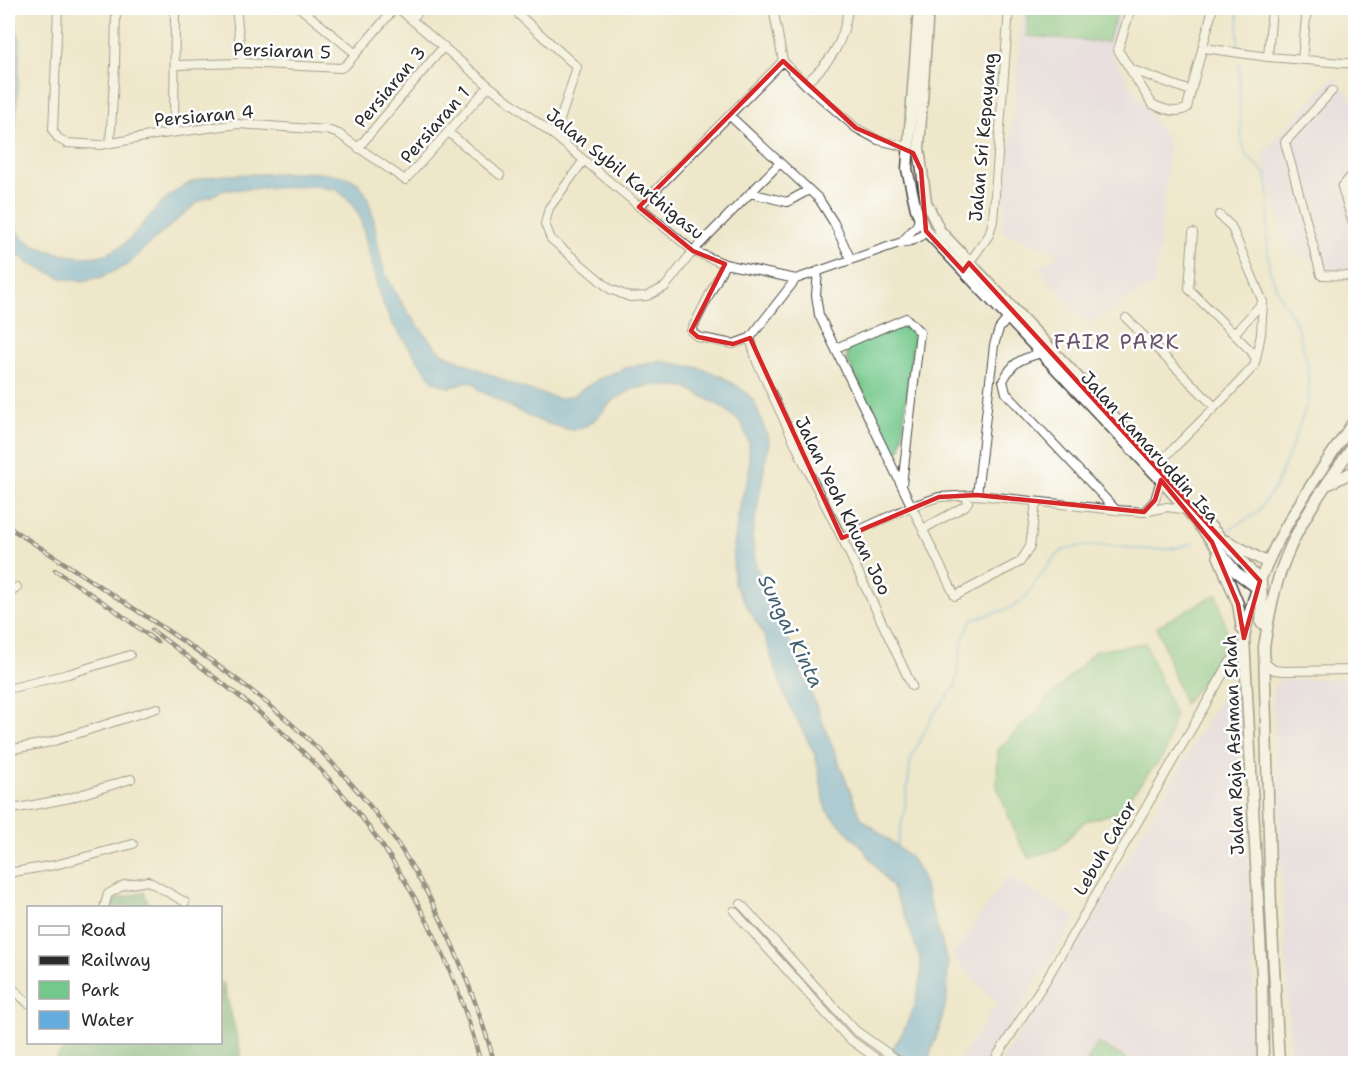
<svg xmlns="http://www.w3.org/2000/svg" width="1363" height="1071" viewBox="0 0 1363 1071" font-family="'Shantell Sans',sans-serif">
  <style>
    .built { fill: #dfd5f5 }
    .green { fill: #74c88b; stroke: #507a5b; stroke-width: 1.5 }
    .forest { fill: #5fac77; stroke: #456c51; stroke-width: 1.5 }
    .water { fill: #63acdb; stroke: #476c83; stroke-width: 1.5 }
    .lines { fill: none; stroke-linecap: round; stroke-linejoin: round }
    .stream { stroke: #63acdb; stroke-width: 2 }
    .street-casing { stroke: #484743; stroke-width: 10 }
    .secondary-casing { stroke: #484743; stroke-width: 13 }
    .street { stroke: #fff; stroke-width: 8 }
    .secondary { stroke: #fff; stroke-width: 10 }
    .rail-casing { stroke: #2b2b2b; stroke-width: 4.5 }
    .rail { stroke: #fff; stroke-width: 2; stroke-dasharray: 7; stroke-linecap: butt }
    .marked { fill: none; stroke: #d62828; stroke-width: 4.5; stroke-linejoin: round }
    .labels { text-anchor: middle; stroke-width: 5; stroke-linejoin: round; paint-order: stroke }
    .street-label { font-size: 18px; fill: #2b2b2b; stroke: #fff }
    .water-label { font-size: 20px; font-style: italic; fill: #415f71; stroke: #fff }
    .quarter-label { font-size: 21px; letter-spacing: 1.5px; fill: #68556a; stroke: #fff }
  </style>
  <rect width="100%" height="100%" fill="#fff"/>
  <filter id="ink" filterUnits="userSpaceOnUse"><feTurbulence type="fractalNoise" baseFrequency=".0167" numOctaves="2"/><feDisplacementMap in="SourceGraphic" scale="12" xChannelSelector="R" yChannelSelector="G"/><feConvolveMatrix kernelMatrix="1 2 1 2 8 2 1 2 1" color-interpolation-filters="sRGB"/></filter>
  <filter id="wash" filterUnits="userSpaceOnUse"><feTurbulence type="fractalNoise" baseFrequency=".008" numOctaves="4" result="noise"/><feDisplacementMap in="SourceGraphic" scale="24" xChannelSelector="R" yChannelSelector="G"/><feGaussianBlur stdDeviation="1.35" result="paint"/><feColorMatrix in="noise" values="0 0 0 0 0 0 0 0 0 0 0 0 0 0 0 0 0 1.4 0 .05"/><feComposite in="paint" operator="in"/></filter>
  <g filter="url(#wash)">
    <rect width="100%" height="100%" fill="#eee7cb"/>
    <path class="built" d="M1023 8H1123L1110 52 1169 143 1166 184 1155 284 1087 325 1038 268 1059 254 1002 231Z
      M1334 77 1355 104V284L1287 247 1262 153Z
      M1239 667 1257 1063 1000 1064 1086 928Z
      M1355 678V1063H1291L1273 688 1280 680Z
      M1007 876 1077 917 987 1063H957L998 1003 952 957Z"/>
    <path class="green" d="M1028 8H1119L1107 42 1027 36Z
      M905 325 914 335 901 448 896 453 891 450 846 357 850 346Z
      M1217 594 1228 637 1206 677 1184 704 1157 626Z
      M1145 643 1175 715 1164 755 1116 813 1085 821 1057 849 1029 858 1018 840 997 786 998 750 1095 651Z
      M1098 1043 1133 1063H1086Z"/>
    <path class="forest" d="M144 892 150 907H111L112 900Z
      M221 982 224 985 242 1058 241 1063H52L69 1043 220 1042Z"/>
    <path class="water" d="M8 14 13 19 20 40 16 121 8 171Z
      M262 174C285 173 334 169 353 180 377 192 375 249 385 273 396 297 424 338 444 354L516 386 559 399 572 396 599 379 626 368 660 361 696 367 721 376 743 390 754 401 769 441 752 537 756 565 807 683 861 818 910 857 920 872 948 963 947 999 939 1029 927 1063H882L901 1036 914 1008 921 978 920 959 907 921 891 886 861 846 826 810 816 757 785 696 763 633 734 584 733 552 740 505 749 474V443L742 424 724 408 686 387 654 385 633 389 612 401 596 419 582 428 571 430 545 423 526 415 479 390 474 383 467 381 450 388 433 381 392 323 380 297 360 217 351 202 337 190 315 186 224 190 198 202 141 251 129 264 102 277 81 281 62 278 32 265 8 247V217C20 240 31 246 57 253 140 273 132 210 190 183 211 173 239 175 262 174Z"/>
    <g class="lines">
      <path class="stream" d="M1238 43V13L1240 8
        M1228 530 1256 514 1275 487 1288 457 1309 399 1307 361 1296 323 1279 295 1269 268 1267 236 1270 202 1266 174 1246 155 1241 137 1239 64
        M897 846 904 813 911 759 933 715 955 687 963 638 972 620C984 616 1014 609 1023 600 1033 589 1052 553 1067 549 1111 537 1149 560 1193 543"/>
    </g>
  </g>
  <g filter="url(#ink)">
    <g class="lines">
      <defs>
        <path id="street" d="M58 8 53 131 58 138 66 143 101 145 155 135 238 124 327 130 339 134 405 180 489 86
          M236 8 242 63
          M300 8 355 53
          M398 8 489 86 555 136 693 251 725 264 796 279 899 243C911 242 918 240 926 231
          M773 8 783 61 805 84 856 128 878 140 907 147
          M1131 8 1118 50 1130 69 1191 91 1213 8
          M1272 8 1268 57 1356 64
          M519 15 577 67 555 136
          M412 19 422 8
          M1204 48 1268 57
          M1302 60 1307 8
          M176 65 242 63 341 68 346 65 395 8
          M1130 69 1152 104C1162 109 1177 114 1187 108L1191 91
          M805 84C831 61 844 44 848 8
          M1332 91 1285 142 1321 275 1352 276 1356 272
          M729 115 819 199 834 223 851 260
          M174 132 175 8
          M448 132 500 175
          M110 143 115 65 116 8
          M358 148 444 46
          M584 160 549 208 545 224 551 239 610 289 630 297 647 296 665 287 693 251 780 163
          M1356 170 1342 187 1353 224 1356 225
          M750 193 787 202 809 190
          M639 207 783 61
          M1219 215 1231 226 1263 302 1261 334 1256 359
          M901 243 917 225 919 218
          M969 263 989 235 993 221 1009 8
          M725 264 691 331 698 337 733 344 750 338 796 279
          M818 271 816 295 819 315 955 596 1020 562 1030 547 1036 502
          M1126 318 1214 406
          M1234 334 1263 302
          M750 338 757 362 806 467 844 542 912 686
          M836 348 906 318 920 332 902 485
          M1041 353C1021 359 1013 361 1003 381L1006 393 1116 510
          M1155 467 1229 393 1254 366 1256 359 1251 351 1189 289 1193 233
          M977 495 994 345 999 329 1008 318
          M1145 511 1155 500 1161 480
          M923 529 965 506 968 502 966 496
          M842 538 912 506 939 497 977 495 1116 510 1144 512 1167 507 1187 510
          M8 595 17 587
          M8 621 10 620
          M1264 662 1274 670 1284 671 1356 670
          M8 689 68 674 130 655
          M8 750 51 742 157 708
          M8 810 70 798 131 779
          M8 873 55 865 133 844
          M741 904 855 1030 903 1064
          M104 908 108 894 124 885 148 881 185 902
          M734 911 848 1038 884 1064
          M8 984 28 1003
          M992 1064 1046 980 1088 908 1230 662 1244 648"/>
        <path id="secondary" d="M919 8 907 169 916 209 926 231 1161 480 1187 510 1236 572 1257 588
          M928 8 919 148 926 202 940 231 1087 387 1180 491
          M1329 484 1356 470
          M1202 517 1260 581
          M1227 541 1266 562
          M1218 555 1238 604 1242 629
          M1261 582 1262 604 1261 623
          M1263 1064 1262 976 1244 638C1258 555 1310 487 1356 418
          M1279 1064 1271 909 1264 647C1269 616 1274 586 1286 557 1303 515 1330 479 1356 442"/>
      </defs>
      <use href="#street" class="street-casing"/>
      <use href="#secondary" class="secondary-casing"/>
      <use href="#street" class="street"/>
      <use href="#secondary" class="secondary"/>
      <defs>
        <path id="rail" d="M8 527C50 553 91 581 133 608 229 670 321 735 388 830 438 900 471 981 495 1064
          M55 570 112 608 157 642
          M152 630C207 672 265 712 313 762 395 845 452 951 481 1064"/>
      </defs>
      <use href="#rail" class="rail-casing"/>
      <use href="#rail" class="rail"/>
    </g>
  </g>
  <path d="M0 0H1363V1071H0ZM783 61 856 128 913 153 921 170 926 231 963 271 969 263 1260 581 1244 638 1238 604 1212 542 1161 480 1155 500 1144 512 977 495 939 497 842 538 750 338 733 344 698 337 691 331 725 264 693 251 639 207Z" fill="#eee7cb" fill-opacity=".55" fill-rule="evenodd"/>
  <path class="marked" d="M783 61 856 128 913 153 921 170 926 231 963 271 969 263 1260 581 1244 638 1238 604 1212 542 1161 480 1155 500 1144 512 977 495 939 497 842 538 750 338 733 344 698 337 691 331 725 264 693 251 639 207Z"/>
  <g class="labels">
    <g class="street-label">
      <text transform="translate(282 51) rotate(2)" y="6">Persiaran 5</text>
      <text transform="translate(390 87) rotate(-50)" y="6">Persiaran 3</text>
      <text transform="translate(204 116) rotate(-5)" y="6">Persiaran 4</text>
      <text transform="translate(435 125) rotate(-49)" y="6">Persiaran 1</text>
      <text transform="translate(983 137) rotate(-85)" y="6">Jalan Sri Kepayang</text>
      <text transform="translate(625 174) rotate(39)" y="6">Jalan Sybil Karthigasu</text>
      <text transform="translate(1150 447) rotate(48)" y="6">Jalan Kamaruddin Isa</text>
      <text transform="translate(843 506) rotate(64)" y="6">Jalan Yeoh Khuan Joo</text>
      <text transform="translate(1234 745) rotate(-92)" y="6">Jalan Raja Ashman Shah</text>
      <text transform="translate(1105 848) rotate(-60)" y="6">Lebuh Cator</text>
    </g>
    <g class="water-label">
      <text transform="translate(791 631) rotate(64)" y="7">Sungai Kinta</text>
    </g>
    <g class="quarter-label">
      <text x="1117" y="349">FAIR PARK</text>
    </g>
  </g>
  <rect width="1363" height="1071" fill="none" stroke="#fff" stroke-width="30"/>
  <rect x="27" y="906" width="195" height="138" fill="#ffffff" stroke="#aaaaaa" stroke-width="1.5"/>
  <rect x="39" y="926" width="30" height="9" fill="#ffffff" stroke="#aaaaaa" stroke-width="1.5"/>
  <text x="81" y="936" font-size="18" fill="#2b2b2b">Road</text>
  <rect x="39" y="956" width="30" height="9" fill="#2b2b2b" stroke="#aaaaaa" stroke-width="1.5"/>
  <text x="81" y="966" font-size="18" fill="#2b2b2b">Railway</text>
  <rect x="39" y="981" width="30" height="18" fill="#74c88b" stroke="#aaaaaa" stroke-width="1.5"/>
  <text x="81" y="996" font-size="18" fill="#2b2b2b">Park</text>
  <rect x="39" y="1011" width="30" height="18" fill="#63acdb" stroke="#aaaaaa" stroke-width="1.5"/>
  <text x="81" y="1026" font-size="18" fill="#2b2b2b">Water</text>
</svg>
